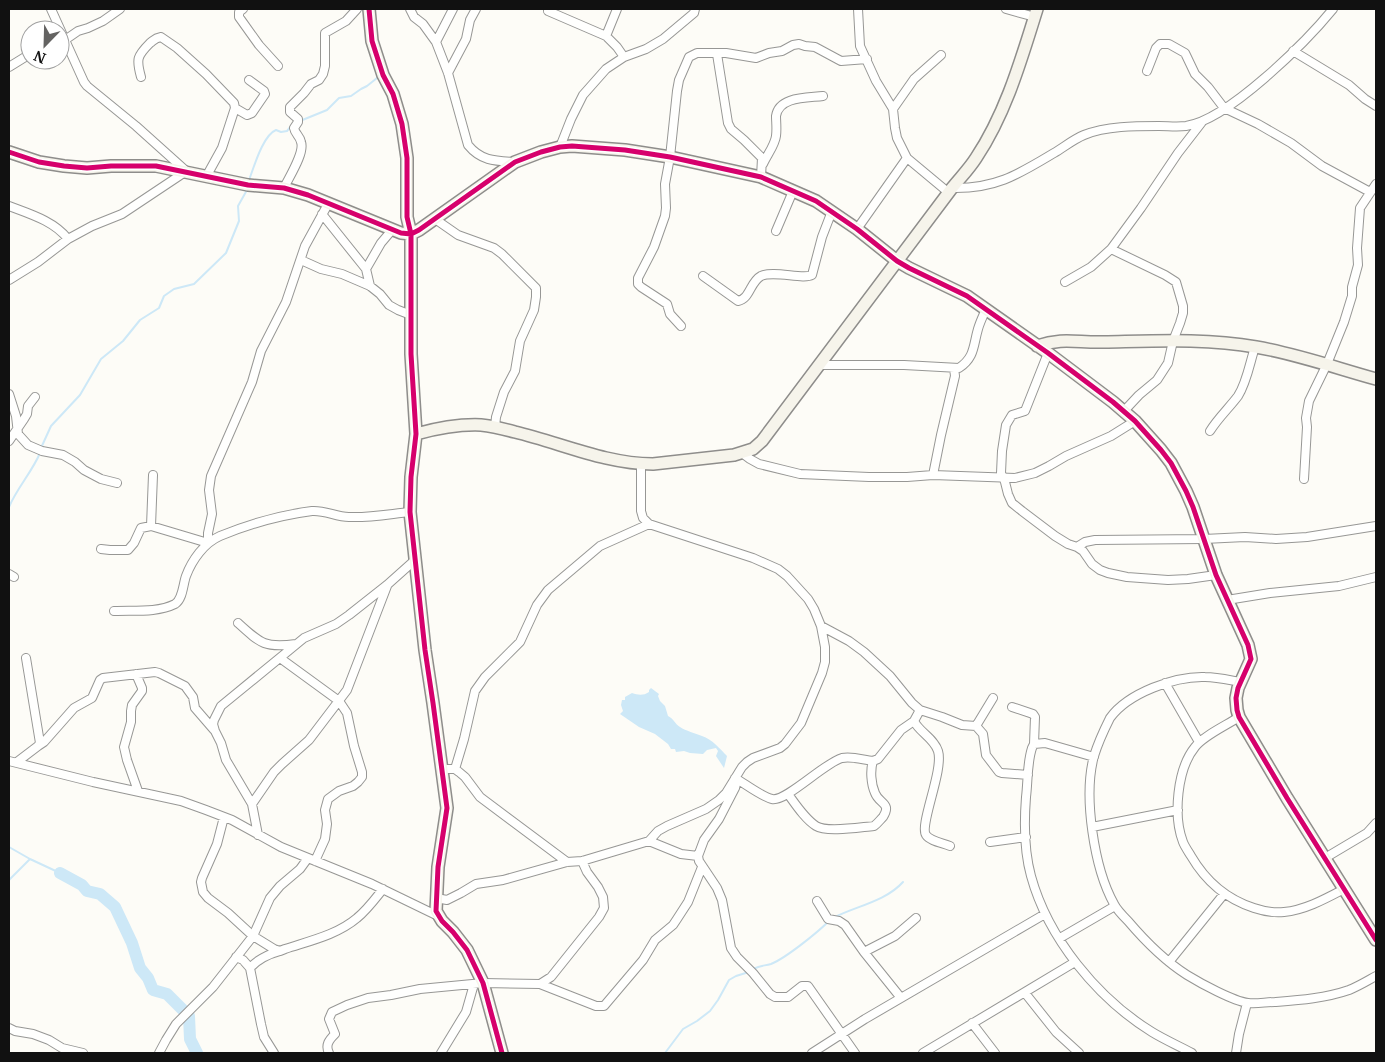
<svg xmlns="http://www.w3.org/2000/svg" width="1385" height="1062" viewBox="0 0 1385 1062" font-family="Merriweather,serif">
  <style>
    .water { fill: #cde8f7 }
    .lines { fill: none; stroke-linecap: round; stroke-linejoin: round }
    .stream { stroke: #cde8f7; stroke-width: 2 }
    .river { stroke: #cde8f7; stroke-width: 12 }
    .street-casing { stroke: #979795; stroke-width: 10 }
    .secondary-casing { stroke: #8e8d8b; stroke-width: 14 }
    .street { stroke: #fffffe; stroke-width: 8 }
    .secondary { stroke: #f6f4eb; stroke-width: 11 }
    .cycleway-casing { stroke: #fff; stroke-width: 8 }
    .cycleway { stroke: #d6006c; stroke-width: 5 }
  </style>
  <rect width="100%" height="100%" fill="#fdfcf7"/>
  <path class="water" d="M651 688 659 694 658 696 660 701 665 706 668 716C674 719 675 724 680 727 686 731 695 733 702 736 712 739 720 749 727 756L724 768 716 756 718 751 716 748 707 750 703 754 690 753 684 751 676 752 675 749H671L668 744 655 734 639 727 620 714 623 711 621 705 622 700H625V697L632 693C638 695 643 696 649 692V690Z"/>
  <g class="lines">
    <path class="stream" d="M300 121 327 110 339 98 351 96 361 89 367 86 377 78
      M249 180C254 167 263 135 276 130L281 132 287 131 292 125
      M41 448 51 426 80 395 101 359 123 341 140 320 159 308 164 296 174 289 194 284 226 253 239 221 238 206 247 190
      M9 507C17 488 32 472 40 453
      M9 847 30 859 60 873
      M9 880 30 859
      M835 917C857 906 886 901 903 882
      M753 969C761 965 764 966 771 964 786 958 818 932 829 921
      M665 1053 683 1029 697 1021 710 1011 718 1000 729 980 736 976 749 972"/>
    <path class="river" d="M60 873 82 885 87 891 100 894 115 907 132 943 140 968 148 978 153 990 167 994 189 1016 190 1039 197 1053"/>
    <defs>
      <path id="street" d="M51 9 84 82 87 86 136 126 185 170
        M243 9 239 12V17L259 45 278 66
        M410 9 414 17 423 24 436 42
        M453 9 436 42 448 73 468 145C481 161 495 161 515 162
        M549 9 548 11 606 36 617 47 624 57
        M858 9 860 46 876 81 893 109 895 128 897 138 907 158 949 193
        M1006 9 1035 17
        M606 36 617 9
        M65 40 78 31 88 28 103 21 120 9
        M1293 51 1349 85 1365 99 1376 106
        M717 54 728 123 731 129 744 140 762 158 761 177
        M9 67 30 54
        M1147 71 1156 48 1160 44H1169L1185 53 1195 74 1208 87 1224 108 1258 124 1291 143 1322 166 1370 192
        M448 73 466 39 470 20 476 9
        M141 77C136 59 137 56 150 43 154 40 155 38 161 37L177 48 206 74 234 103 235 108 222 148 206 177
        M235 108 247 115 252 113 265 94 264 91 249 80
        M893 109 914 79 941 55
        M560 147 571 119 583 95 606 69 624 57 646 49 663 39 694 13 695 9
        M763 164C767 155 775 145 776 136 777 129 776 122 776 116 779 96 808 98 823 96
        M284 188C289 177 305 153 301 142 300 136 295 134 294 128L298 122V119L290 112V107L304 93 311 84 319 80 323 74 325 66V33L346 21 357 9
        M952 188C996 189 1019 174 1054 153 1064 147 1074 139 1084 135 1106 126 1135 126 1159 126 1168 126 1177 127 1186 126 1228 120 1306 42 1333 9
        M9 206C30 214 54 221 68 239
        M322 214 366 269 370 286
        M435 219 458 235 494 248 502 254 536 288V297L534 310 520 341 515 371 504 392 496 417 495 427
        M857 229 907 158
        M776 231 793 191
        M1111 249 1165 275 1176 282 1183 306V313L1180 323 1173 341 1168 363 1157 380 1139 395 1124 411
        M301 260 321 269 342 274 370 286 380 294 389 305 398 310 411 315
        M366 269 381 243 392 230
        M703 276 738 301C750 299 750 282 761 276 774 270 803 280 812 275L822 237 832 211
        M9 280 38 262 68 239 92 226 122 214 185 172
        M1065 282 1091 267 1111 249 1141 208 1178 153 1202 122
        M681 326 670 314 667 304 641 287 638 284V278L654 247 665 216 666 208 665 184 670 157 677 91 679 80 689 57 697 53H726L756 58 769 53 782 51 793 45 799 44 805 46 815 47 841 61 867 59
        M1048 353 1025 411 1012 415 1006 425 1002 451 1001 473 1005 482 1008 494 1012 503 1022 511 1055 536 1068 544 1077 547 1083 551 1092 564 1100 570 1108 573 1127 577 1168 580 1188 579 1216 575
        M819 365H904L959 368C975 357 973 346 978 329 980 322 983 316 986 309
        M9 394 16 416 18 434 28 445 42 451 63 455 75 462 84 470 101 479 117 483
        M1210 431C1218 418 1229 408 1238 396 1247 382 1250 362 1255 347
        M9 441 24 419 27 414 28 406 35 397
        M742 453 750 459 759 464 800 474 869 477H907L933 475 1015 478 1035 473 1049 466 1066 456 1111 436 1135 421
        M933 475 941 435 955 376 954 368
        M1304 479 1307 427 1306 418 1309 401 1327 364 1344 322 1352 296V287L1358 265 1357 248 1360 208 1376 184
        M151 526 153 475
        M1077 547 1085 542 1095 540 1204 539 1245 537 1276 539 1307 537 1376 526
        M101 549 110 550H128L134 543 141 528 151 526 208 543V533L212 514 209 490 211 476 252 382 261 351 286 302 305 246 328 204
        M9 574 14 577
        M1227 600 1270 593 1339 586 1376 577
        M114 611C133 610 157 613 175 604 183 599 183 584 186 576 192 560 204 543 220 536 249 524 281 515 312 511 325 510 336 517 349 517 369 518 390 514 410 512
        M238 623C261 644 265 648 296 644
        M821 626 849 641 864 652 890 676 912 703 920 710 942 717 962 725 976 726 993 698
        M280 658 339 701 347 713 354 746 362 772V777L358 782 353 786 339 791 328 799 325 810 327 824 325 839 315 861
        M136 674 142 688V691L132 705 131 711V722L124 747 127 760 138 791
        M1240 682C1229 680 1217 677 1205 677 1175 676 1128 693 1110 718 1104 730 1098 743 1094 756 1083 796 1094 868 1114 904 1117 910 1123 916 1128 921 1145 941 1165 961 1187 975 1200 983 1233 1001 1248 1003 1257 1004 1266 1002 1275 1002 1300 1000 1326 998 1349 990 1359 986 1367 981 1376 976
        M1165 683 1199 742
        M1012 707 1033 714 1035 717 1034 744
        M1239 717C1227 725 1203 736 1195 747 1177 769 1173 816 1183 842 1185 847 1188 851 1191 856 1205 880 1226 899 1254 908 1263 911 1274 913 1284 912 1305 910 1325 899 1344 889
        M914 721C919 732 934 738 938 751 944 770 919 825 926 835 930 841 943 843 950 846
        M976 726 983 734 986 755 999 772 1002 773 1028 775
        M38 746 44 742 74 708 92 698 100 680 103 678 155 672 159 673 185 686 193 697 195 708 214 730
        M1094 757 1045 743 1034 744 1032 748C1027 763 1028 781 1026 797 1024 823 1024 851 1031 876 1048 938 1097 998 1152 1032 1165 1040 1179 1046 1192 1053
        M9 761 93 782 181 801 206 810 232 820 281 847 372 884 438 916
        M17 762 38 746 40 743 26 658
        M442 769H455L459 772 465 777 480 797 567 862
        M455 769 464 739 475 691 485 677 520 642 537 605 548 590 600 546 649 524
        M735 778C744 783 762 797 772 799 786 802 824 763 842 758 853 756 863 760 873 761L878 759 901 730 914 721 920 710
        M736 784 735 788 719 819 704 840 698 856 699 861 717 888 722 900 731 948 737 957 753 973 770 994 775 997H788L802 986H808L855 1053
        M788 794C796 805 805 819 816 826 827 833 861 827 874 826 878 823 880 820 883 817 892 803 879 804 875 793 871 784 870 770 873 761
        M252 804 274 772 282 764 309 740 347 690 387 586
        M224 817 217 844 202 878 201 882 203 892 208 898 228 913 253 936 274 949 280 951 285 949C309 941 337 935 357 918 367 910 375 899 383 889
        M1092 827 1178 810
        M258 835 252 804 226 760 221 743 215 731 213 724 214 720 221 706 304 638 336 624 349 615 387 585 415 560
        M649 841 681 854 698 856
        M990 842 1026 837
        M1325 858 1367 833 1376 823
        M436 898 447 900 461 893 476 884 503 880 567 862 582 861 649 841 658 831 667 826 706 809 719 800 726 793 742 767 747 762 753 758 780 748 785 744 801 723 822 673 825 662V647L821 626 814 609 808 599 787 576 778 569 753 558 649 524 643 518 641 511V464
        M817 901 828 919 839 921 845 925 864 952 901 998
        M1060 938 1115 906
        M864 952 895 936 916 918
        M236 957 243 960 250 968 261 1024 264 1037 274 1053
        M1169 962 1224 894
        M250 968C258 959 269 954 280 951
        M540 984 596 1006H604L643 960 655 940 673 925 677 919 688 902 702 867
        M1025 993 1056 1032 1079 1053
        M972 1023 995 1053
        M9 1028 15 1031 33 1034 49 1040 62 1048 83 1053
        M159 1053 166 1040 176 1024 213 987 253 936 270 898 280 886 300 869 308 858
        M329 1053C325 1045 329 1040 335 1034L329 1019 332 1012 347 1005 368 998 391 995 420 989 483 983 540 984 551 977 599 917 604 908 603 897 598 887 587 872 582 861
        M441 1053 466 1012 474 984
        M812 1053 865 1019 1045 914
        M923 1053 1075 962
        M1236 1053 1239 1034 1247 1003"/>
      <path id="secondary" d="M369 9 372 41 383 75 393 94 402 124 407 158V217L411 234V354L416 434 411 477 410 512 425 650 433 703 447 808 438 867 436 911 442 921 453 932 467 950 483 983 502 1053
        M9 152 39 162 64 166 87 168 111 166H156L248 185 284 188 308 195 401 233 411 234 419 230 515 162 541 152 560 147 572 146 625 150 670 157 761 177 816 201 857 229 897 261 909 268 967 296 1048 353 1113 402 1135 421 1161 450 1171 463 1186 491 1193 507 1216 575 1248 645 1251 659 1238 688 1236 698 1237 710 1239 717 1287 798 1376 940
        M1037 346C1063 337 1078 343 1104 342 1154 341 1206 338 1256 347 1297 354 1336 368 1376 379
        M416 434C438 428 458 424 481 425 492 426 504 429 515 432 561 443 606 464 653 464L734 455 753 449 762 441 952 188C960 178 969 169 976 158 1006 113 1021 60 1037 9"/>
    </defs>
    <use href="#street" class="street-casing"/>
    <use href="#secondary" class="secondary-casing"/>
    <use href="#street" class="street"/>
    <use href="#secondary" class="secondary"/>
    <defs>
      <path id="cycleway" d="M369 9 372 41 383 75 393 94 402 124 407 158V217L411 234V354L416 434 411 477 410 512 425 650 433 703 447 808 438 867 436 911 442 921 453 932 467 950 483 983 502 1053
        M9 152 39 162 64 166 87 168 111 166H156L248 185 284 188 308 195 401 233 411 234 419 230 515 162 541 152 560 147 572 146 625 150 670 157 761 177 816 201 857 229 897 261 909 268 967 296 1048 353 1113 402 1135 421 1161 450 1171 463 1186 491 1193 507 1216 575 1248 645 1251 659 1238 688 1236 698 1237 710 1239 717 1287 798 1376 940"/>
    </defs>
    <use href="#cycleway" class="cycleway-casing"/>
    <use href="#cycleway" class="cycleway"/>
  </g>
  <rect width="1385" height="1062" fill="none" stroke="#111111" stroke-width="20"/>
  <g transform="translate(45 45) rotate(203)"><circle r="24" fill="#ffffff" stroke="#a0a0a0"/>
  <path d="M0-4L9 19L0 12L-9 19Z" fill="#646362"/>
  <text y="-8" font-size="14" font-weight="bold" text-anchor="middle" fill="#111111">N</text>
  </g>
</svg>
